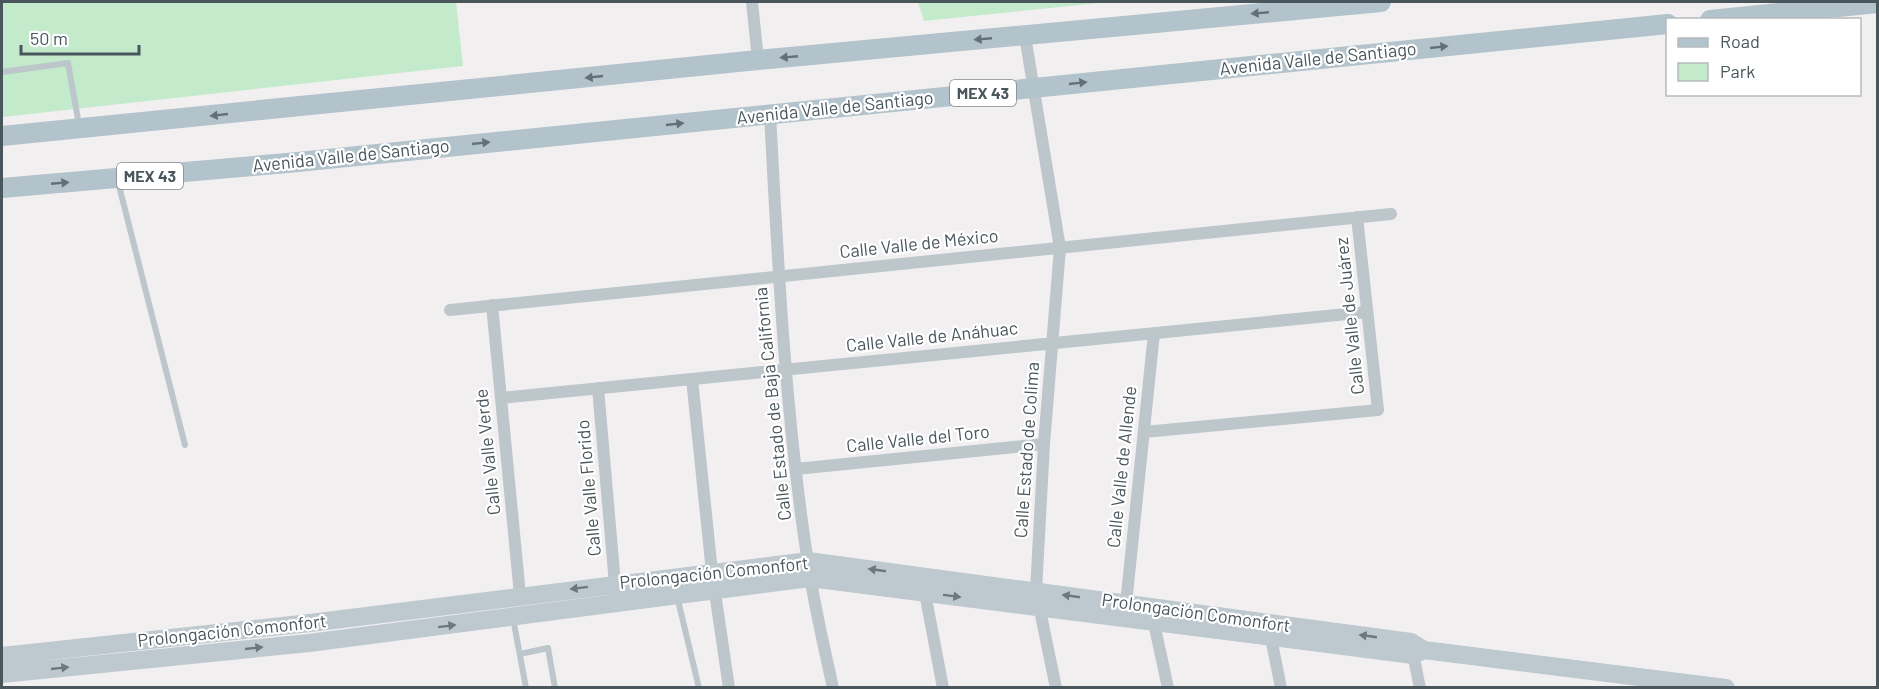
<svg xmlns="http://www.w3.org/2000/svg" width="1879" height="689" viewBox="0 0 1879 689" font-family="Barlow,sans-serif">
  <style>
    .green { fill: #c3eacb }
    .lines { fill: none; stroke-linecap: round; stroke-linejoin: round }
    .lane { stroke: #bcc6cb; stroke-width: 6 }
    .street { stroke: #bcc6cb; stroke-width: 12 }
    .secondary { stroke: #bdc9cf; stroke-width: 18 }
    .primary { stroke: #b2c3cb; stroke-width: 20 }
    .oneway { fill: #637177 }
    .oneway2 { fill: #6c787e }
    .labels { text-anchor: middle; stroke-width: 4.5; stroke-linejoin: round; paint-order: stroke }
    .shield { fill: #fff; stroke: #80898c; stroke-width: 1.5 }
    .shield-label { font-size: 16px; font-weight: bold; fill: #49565b }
    .street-label { font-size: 18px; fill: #49565b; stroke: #fff }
  </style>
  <rect width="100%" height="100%" fill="#f2eff0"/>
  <path class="green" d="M2 2H456L463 66 2 117Z
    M918 2H1108L924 21Z"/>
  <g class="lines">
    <path class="lane" d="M2 72 68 63 79 125
      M118 182 185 445
      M677 596 699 688
      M513 618 526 688
      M520 654 548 648 555 688"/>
    <path class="street" d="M752 2 758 60
      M1025 36 1060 248 1044 444 1036 591 1056 688
      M770 114C778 264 785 414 808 563 814 605 824 646 833 688
      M492 305 520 595
      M450 310 1391 214
      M692 379 712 572 729 688
      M598 388 615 584
      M501 398 1367 312
      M1144 432 1378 410 1357 217
      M796 469 1044 444
      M925 593 943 688
      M1126 604 1154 333
      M1154 623 1168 688
      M1271 638 1281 688
      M1412 649 1420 688"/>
    <path class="secondary" d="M2 656 310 623 808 561 1411 642 1424 650 1726 688
      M2 674 309 643 810 578 1413 655 1424 650"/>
    <path class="primary" d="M1710 20 1878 3
      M2 136 758 60 1381 2
      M2 188 298 162 1668 24"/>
  </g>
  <defs><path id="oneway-solid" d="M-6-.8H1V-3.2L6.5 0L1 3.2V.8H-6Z" transform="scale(1.5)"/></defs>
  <g class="oneway">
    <use href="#oneway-solid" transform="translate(1260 13) rotate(175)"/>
    <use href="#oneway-solid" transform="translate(983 39) rotate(175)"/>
    <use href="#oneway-solid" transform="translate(1439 47) rotate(-6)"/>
    <use href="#oneway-solid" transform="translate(789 57) rotate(175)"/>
    <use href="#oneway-solid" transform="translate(594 77) rotate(174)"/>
    <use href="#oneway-solid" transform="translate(1078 83) rotate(-6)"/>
    <use href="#oneway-solid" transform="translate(219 115) rotate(174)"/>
    <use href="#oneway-solid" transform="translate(675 124) rotate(-6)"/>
    <use href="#oneway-solid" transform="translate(481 143) rotate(-6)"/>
    <use href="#oneway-solid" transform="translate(60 183) rotate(-5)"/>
  </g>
  <g class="oneway2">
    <use href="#oneway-solid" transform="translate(877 570) rotate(-172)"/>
    <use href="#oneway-solid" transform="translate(579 588) rotate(173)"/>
    <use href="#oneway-solid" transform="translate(952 596) rotate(7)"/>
    <use href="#oneway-solid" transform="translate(1071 596) rotate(-172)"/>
    <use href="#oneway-solid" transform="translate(447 626) rotate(-7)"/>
    <use href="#oneway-solid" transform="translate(1368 636) rotate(-172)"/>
    <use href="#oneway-solid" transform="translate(254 648) rotate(-6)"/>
    <use href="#oneway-solid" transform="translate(60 668) rotate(-6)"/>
  </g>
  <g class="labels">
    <g class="shield">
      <rect x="950" y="80" width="66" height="26" rx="4.5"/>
      <rect x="117" y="163" width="66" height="26" rx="4.5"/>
    </g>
    <g class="shield-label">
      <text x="983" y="99">MEX 43</text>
      <text x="150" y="182">MEX 43</text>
    </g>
    <g class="street-label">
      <text transform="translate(1318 59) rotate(-6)" y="6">Avenida Valle de Santiago</text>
      <text transform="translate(835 108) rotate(-6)" y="6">Avenida Valle de Santiago</text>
      <text transform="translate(351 156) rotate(-6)" y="6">Avenida Valle de Santiago</text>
      <text transform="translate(919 244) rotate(-6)" y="6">Calle Valle de México</text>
      <text transform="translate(1350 316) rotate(-96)" y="6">Calle Valle de Juárez</text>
      <text transform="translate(932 337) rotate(-6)" y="6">Calle Valle de Anáhuac</text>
      <text transform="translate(773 404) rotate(-96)" y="6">Calle Estado de Baja California</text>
      <text transform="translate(918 439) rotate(-6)" y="6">Calle Valle del Toro</text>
      <text transform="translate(1027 450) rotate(-86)" y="6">Calle Estado de Colima</text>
      <text transform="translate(488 452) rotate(-96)" y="6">Calle Valle Verde</text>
      <text transform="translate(1122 467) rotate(-84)" y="6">Calle Valle de Allende</text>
      <text transform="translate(589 488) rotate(-95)" y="6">Calle Valle Florido</text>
      <text transform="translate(714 573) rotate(-6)" y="6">Prolongación Comonfort</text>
      <text transform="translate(1196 613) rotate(8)" y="6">Prolongación Comonfort</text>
      <text transform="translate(232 631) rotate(-6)" y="6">Prolongación Comonfort</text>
    </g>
  </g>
  <rect width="1879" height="689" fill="none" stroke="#49565b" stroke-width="6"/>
  <rect x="1666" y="18" width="195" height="78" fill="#ffffff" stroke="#b6bbbd" stroke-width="1.5"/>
  <rect x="1678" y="38" width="30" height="9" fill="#b2c3cb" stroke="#b6bbbd" stroke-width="1.5"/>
  <text x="1720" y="48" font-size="18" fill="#49565b">Road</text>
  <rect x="1678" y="63" width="30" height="18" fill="#c3eacb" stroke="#b6bbbd" stroke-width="1.5"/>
  <text x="1720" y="78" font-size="18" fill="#49565b">Park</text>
  <path d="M21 45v9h118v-9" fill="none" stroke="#49565b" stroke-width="3"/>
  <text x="30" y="45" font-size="18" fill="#49565b" stroke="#ffffff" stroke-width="4.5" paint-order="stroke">50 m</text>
</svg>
